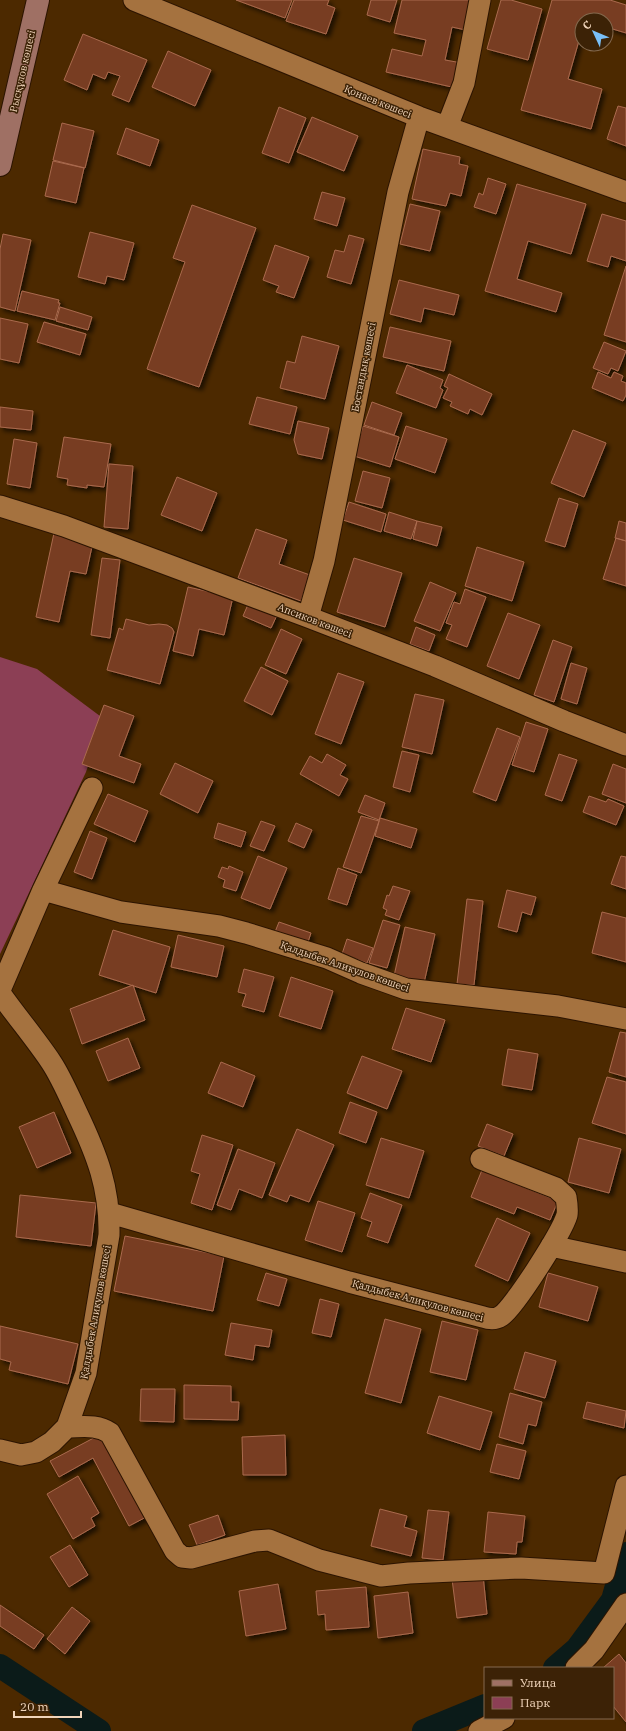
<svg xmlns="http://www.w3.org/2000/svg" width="626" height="1731" viewBox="0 0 626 1731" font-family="'IBM Plex Serif',serif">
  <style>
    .green { fill: #8c3f55 }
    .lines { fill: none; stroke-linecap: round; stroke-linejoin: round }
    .canal { stroke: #0b1b19; stroke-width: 24 }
    .building { fill: #783c21; stroke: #aa6a4e; filter: url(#shadow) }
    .street-casing { stroke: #2c1400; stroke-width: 23 }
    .secondary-casing { stroke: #2c1400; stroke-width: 24 }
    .street { stroke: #a5723f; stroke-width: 21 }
    .secondary { stroke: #9f7064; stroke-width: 22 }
    .labels { text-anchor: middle; stroke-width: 3; stroke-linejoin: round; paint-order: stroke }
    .street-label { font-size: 10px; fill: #f0d4ba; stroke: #3c2206 }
  </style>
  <defs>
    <filter id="shadow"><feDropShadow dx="3.5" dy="3.5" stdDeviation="2" flood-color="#0009"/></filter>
  </defs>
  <rect width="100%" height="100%" fill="#4c2900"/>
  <path class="green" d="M0 657 37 669 104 719 86 772 0 954Z"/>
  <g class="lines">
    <path class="canal" d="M0 1666 99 1731
      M555 1668 577 1649 613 1600 626 1554
      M424 1731 485 1706"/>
  </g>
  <path class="building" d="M236 0H292L285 18Z
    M294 0H329L327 5 335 8 326 34 286 21Z
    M371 0H397L390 22 367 15Z
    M402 0H477L470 31 452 27 445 60 462 63 456 88 386 72 392 49 422 56 426 40 394 33Z
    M501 0H511L542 9 528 60 487 49Z
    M552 0H610L626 5V33L606 27V20H582V30L568 79 602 89 591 129 521 110Z
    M83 34 147 60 129 102 112 95 120 76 108 72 105 79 93 74 87 90 64 80Z
    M168 51 211 70 195 106 152 87Z
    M618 106 626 108V146L607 139Z
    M279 107 306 118 289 163 262 153Z
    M312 117 358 136 344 171 297 152Z
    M62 123 94 131 85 168 53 160Z
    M126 128 159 140 150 166 117 154Z
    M423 149 460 157 459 164 468 166 461 196 450 193 446 206 412 199Z
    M53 161 84 168 76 203 45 196Z
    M488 178 506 184 496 214 474 207 479 193 483 195Z
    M517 184 586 204 571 254 528 241 517 279 562 293 556 312 485 291Z
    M322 192 345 198 337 226 314 219Z
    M410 204 440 211 430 251 400 244Z
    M192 205 256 228 199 387 147 369 185 262 173 258Z
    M602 214 626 221V261L611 256 608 267 587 261Z
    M90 232 134 243 124 280 107 276 105 284 78 277Z
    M3 234 31 240 15 311 0 307V249Z
    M349 235 364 239 351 284 327 277 335 250 344 252Z
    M275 245 309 257 294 298 276 292 279 286 263 280Z
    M626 266V342L604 335Z
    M399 280 459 295 454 315 424 308 421 322 390 314Z
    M22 291 59 300 58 303H60L55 320 17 311Z
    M60 307 92 317 88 330 56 321Z
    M0 318 28 324 19 363 0 359Z
    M44 322 86 334 80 355 37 342Z
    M390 327 451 341 444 371 383 357Z
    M302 336 339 346 325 399 280 388 287 361 295 363Z
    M604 342 626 351 618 371 611 368 608 374 593 368Z
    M407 365 443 380 440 388 443 390 436 408 396 393Z
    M598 372 611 378 614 372 623 376 621 381 626 383V395L623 401 592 388Z
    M449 374 492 394 482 415 470 409 468 414 450 406 452 402 443 398 448 388 444 386Z
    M257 397 297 407 290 434 249 424Z
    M372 402 402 413 394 435 364 425Z
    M0 407 33 411 31 430 0 427Z
    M298 421 329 428 322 459 298 454 294 440Z
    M363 426 399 437 390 467 354 456Z
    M406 426 447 439 435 473 395 459Z
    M573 430 606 443 584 497 551 483Z
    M64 437 111 444 104 487 87 485V488L67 485 68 479 57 477Z
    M14 439 37 443 30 488 7 484Z
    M109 464 133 466 128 529 104 527Z
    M363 471 390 478 382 508 355 501Z
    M177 477 217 493 202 531 161 515Z
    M559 498 578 504 565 547 545 541Z
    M349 502 386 514 381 532 343 520Z
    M389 512 417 521 411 539 384 531Z
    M417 521 442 527 437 546 413 539Z
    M619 521 626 523V541L615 538Z
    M256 529 287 540 279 564 310 575 301 601 238 578Z
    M54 533 93 542 86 574 70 571 59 622 36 617Z
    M616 538 626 541V586L603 579Z
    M477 547 524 562 512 601 465 586Z
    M102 558 120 560 110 638 91 635Z
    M354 558 402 573 385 627 337 612Z
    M430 582 456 593 440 631 414 621Z
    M188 587 233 597 224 635 199 629 193 656 173 651Z
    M465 589 486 597 467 647 446 639 452 625 446 623 454 602 460 604Z
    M250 600 278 613 271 628 243 616Z
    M508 613 540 625 519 679 487 666Z
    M126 619 149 625 159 624 167 625 172 628 174 632 160 684 107 670 119 628 123 630Z
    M416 627 435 635 429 651 410 644Z
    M281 629 302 639 286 674 265 665Z
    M553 640 572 647 554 702 534 695Z
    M571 663 587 668 577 704 561 699Z
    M261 667 288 681 272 715 244 701Z
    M338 673 364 682 341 744 315 734Z
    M415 694 444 700 432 754 402 747Z
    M104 705 134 716 119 756 141 764 134 783 82 764Z
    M526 722 548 729 534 772 512 765Z
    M497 728 520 737 496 801 473 792Z
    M402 751 419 755 410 792 393 787Z
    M327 754 346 765 340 775 348 779 339 796 300 774 310 756 322 763Z
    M559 754 577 760 562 801 545 795Z
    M175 763 213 781 198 813 160 794Z
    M613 764 626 769V803L602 794Z
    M108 794 148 811 135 842 94 824Z
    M365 795 385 803 379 820 358 812Z
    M589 796 606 802 608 799 624 806 616 825 583 812Z
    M361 816 379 821 361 873 343 867Z
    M380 818 417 829 411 848 375 836Z
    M261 821 275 826 264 851 250 846Z
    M218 823 246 832 241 847 214 838Z
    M296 823 312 830 304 848 288 841Z
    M90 831 107 838 92 879 74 872Z
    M258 856 287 868 270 909 241 898Z
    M621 856 626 857V889L611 884Z
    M229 866 243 872 236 891 223 887 225 880 218 877 222 867 228 869Z
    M338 868 357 875 347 905 328 899Z
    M393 886 410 891 399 920 385 915 387 910 383 908 387 895 389 896Z
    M507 890 536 897 531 915 522 912 517 932 498 927Z
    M467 899 483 901 474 985 457 984Z
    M602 912 626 918V962L592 953Z
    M383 920 400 925 387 968 369 963Z
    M279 922 311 933 306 948 273 937Z
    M405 927 435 934 424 983 394 976Z
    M113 930 170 947 156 993 99 975Z
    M178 935 224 946 217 977 171 967Z
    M347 939 373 948 367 963 342 954Z
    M244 969 274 977 264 1012 242 1006 246 994 238 992Z
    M291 977 333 991 321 1029 279 1016Z
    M133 985 145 1020 82 1044 70 1009Z
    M406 1008 445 1020 431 1062 392 1049Z
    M620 1032 626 1033V1077L609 1072Z
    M128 1038 140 1068 108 1081 96 1051Z
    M508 1049 538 1054 532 1090 502 1085Z
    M362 1056 402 1071 387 1109 347 1093Z
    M221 1062 255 1076 243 1107 208 1093Z
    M607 1077 626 1082V1134L592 1123Z
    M350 1102 377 1112 366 1143 339 1133Z
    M54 1112 71 1153 37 1168 19 1127Z
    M487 1124 513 1134 504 1156 478 1146Z
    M297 1129 334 1145 309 1202 290 1195 287 1202 269 1195Z
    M202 1135 233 1145 212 1210 191 1203 200 1174 191 1171Z
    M381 1138 424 1151 409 1198 366 1185Z
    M579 1138 621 1149 609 1193 568 1182Z
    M238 1149 275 1163 262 1198 239 1189 231 1210 217 1205Z
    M482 1170 558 1201 550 1220 517 1207 514 1214 471 1197Z
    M370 1193 402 1205 388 1243 367 1236 372 1222 361 1218Z
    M20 1195 96 1203 91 1246 16 1237Z
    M318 1201 355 1213 342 1252 305 1240Z
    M497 1218 530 1233 508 1281 475 1266Z
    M125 1236 224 1256 213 1311 114 1291Z
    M266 1273 287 1279 279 1306 257 1300Z
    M548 1273 598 1287 588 1321 539 1307Z
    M320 1299 339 1304 331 1337 312 1333Z
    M385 1319 421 1329 401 1403 365 1393Z
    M442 1321 478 1330 466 1380 430 1372Z
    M231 1323 272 1330 269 1347 255 1345 253 1360 225 1355Z
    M0 1326 78 1344 68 1384 9 1370 11 1362 0 1359Z
    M525 1352 556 1361 545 1398 514 1389Z
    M184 1385 231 1386V1402H239L238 1420 184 1419Z
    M141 1389H175L174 1422 140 1421Z
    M510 1393 542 1402 536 1426 528 1424 523 1444 499 1437Z
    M439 1396 492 1412 480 1450 427 1433Z
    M587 1402 626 1411 624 1428 583 1418Z
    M105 1432 150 1515 129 1526 93 1458 59 1477 50 1461Z
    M285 1435 286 1475H243L242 1437Z
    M497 1444 526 1451 519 1479 490 1472Z
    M78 1476 99 1513 91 1518 95 1526 73 1539 47 1494Z
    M380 1509 407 1516 404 1527 417 1531 411 1556 371 1546Z
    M428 1510 449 1512 443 1560 422 1558Z
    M488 1512 525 1516 522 1542H517L516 1554 484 1552Z
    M218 1515 225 1535 197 1545 189 1525Z
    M70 1545 88 1575 69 1587 50 1557Z
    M483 1575 487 1614 457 1618 452 1579Z
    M278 1584 286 1629 246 1636 239 1591Z
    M366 1587 369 1627 326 1630 325 1614 318 1615 316 1591Z
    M408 1592 413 1633 378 1638 374 1596Z
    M0 1605 44 1635 34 1649 0 1626Z
    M72 1607 90 1621 65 1654 47 1639Z
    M619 1654 626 1663V1722L613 1706V1668H603Z"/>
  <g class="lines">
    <defs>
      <path id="street" d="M134 0 419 117 626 192
        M447 127 464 83 480 0
        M0 506 64 526 308 617 435 666 564 721 626 745
        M308 617 324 561 398 192 419 117
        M43 890 121 912 219 926 246 933 327 958 361 973 406 989 558 1006 626 1019
        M0 990 43 890 92 788
        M0 993C16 1016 35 1038 51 1062 61 1077 69 1096 77 1113 97 1155 110 1188 109 1235L86 1373 67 1427 52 1442 36 1452 21 1455 0 1450
        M110 1213 349 1282 483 1317C489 1319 495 1320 501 1316 514 1308 562 1232 567 1215 568 1209 567 1203 566 1197L556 1188 481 1159
        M551 1246 626 1262
        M67 1427C82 1427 97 1424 110 1433L175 1551 182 1557 191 1558 255 1541 269 1540 319 1560 381 1576 409 1573 521 1568 604 1573 626 1486
        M576 1668 594 1650 626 1604
        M479 1731 504 1718"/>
      <path id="secondary" d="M0 165 38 0"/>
    </defs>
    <use href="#street" class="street-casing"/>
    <use href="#secondary" class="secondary-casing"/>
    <use href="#street" class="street"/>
    <use href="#secondary" class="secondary"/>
  </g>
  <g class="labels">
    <g class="street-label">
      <text transform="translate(22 71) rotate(-77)" y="4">Рысқұлов көшесі</text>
      <text transform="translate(378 101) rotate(22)" y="4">Қонаев көшесі</text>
      <text transform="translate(363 367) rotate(-79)" y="4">Бостандық көшесі</text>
      <text transform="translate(315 620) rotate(21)" y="4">Апсиков көшесі</text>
      <text transform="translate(345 966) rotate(19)" y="4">Қалдыбек Аликулов көшесі</text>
      <text transform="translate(418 1300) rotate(15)" y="4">Қалдыбек Аликулов көшесі</text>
      <text transform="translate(95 1312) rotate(-80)" y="4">Қалдыбек Аликулов көшесі</text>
    </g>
  </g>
  <rect x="484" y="1667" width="130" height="52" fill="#3c2206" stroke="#84694e"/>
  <rect x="492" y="1680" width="20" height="6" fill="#9f7064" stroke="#84694e"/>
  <text x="520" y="1687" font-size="12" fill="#f0d4ba">Улица</text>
  <rect x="492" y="1697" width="20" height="12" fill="#8c3f55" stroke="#84694e"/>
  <text x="520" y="1707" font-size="12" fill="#f0d4ba">Парк</text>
  <g transform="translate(594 32) rotate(314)"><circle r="19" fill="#3c2206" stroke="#84694e"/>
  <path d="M0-3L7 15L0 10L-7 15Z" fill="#79bff8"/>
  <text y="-6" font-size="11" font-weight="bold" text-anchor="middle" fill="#f0d4ba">С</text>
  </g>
  <path d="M14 1711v6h67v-6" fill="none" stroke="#f0d4ba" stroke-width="2"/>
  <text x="20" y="1711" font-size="12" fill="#f0d4ba" stroke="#3c2206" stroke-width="3" paint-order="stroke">20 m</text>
</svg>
